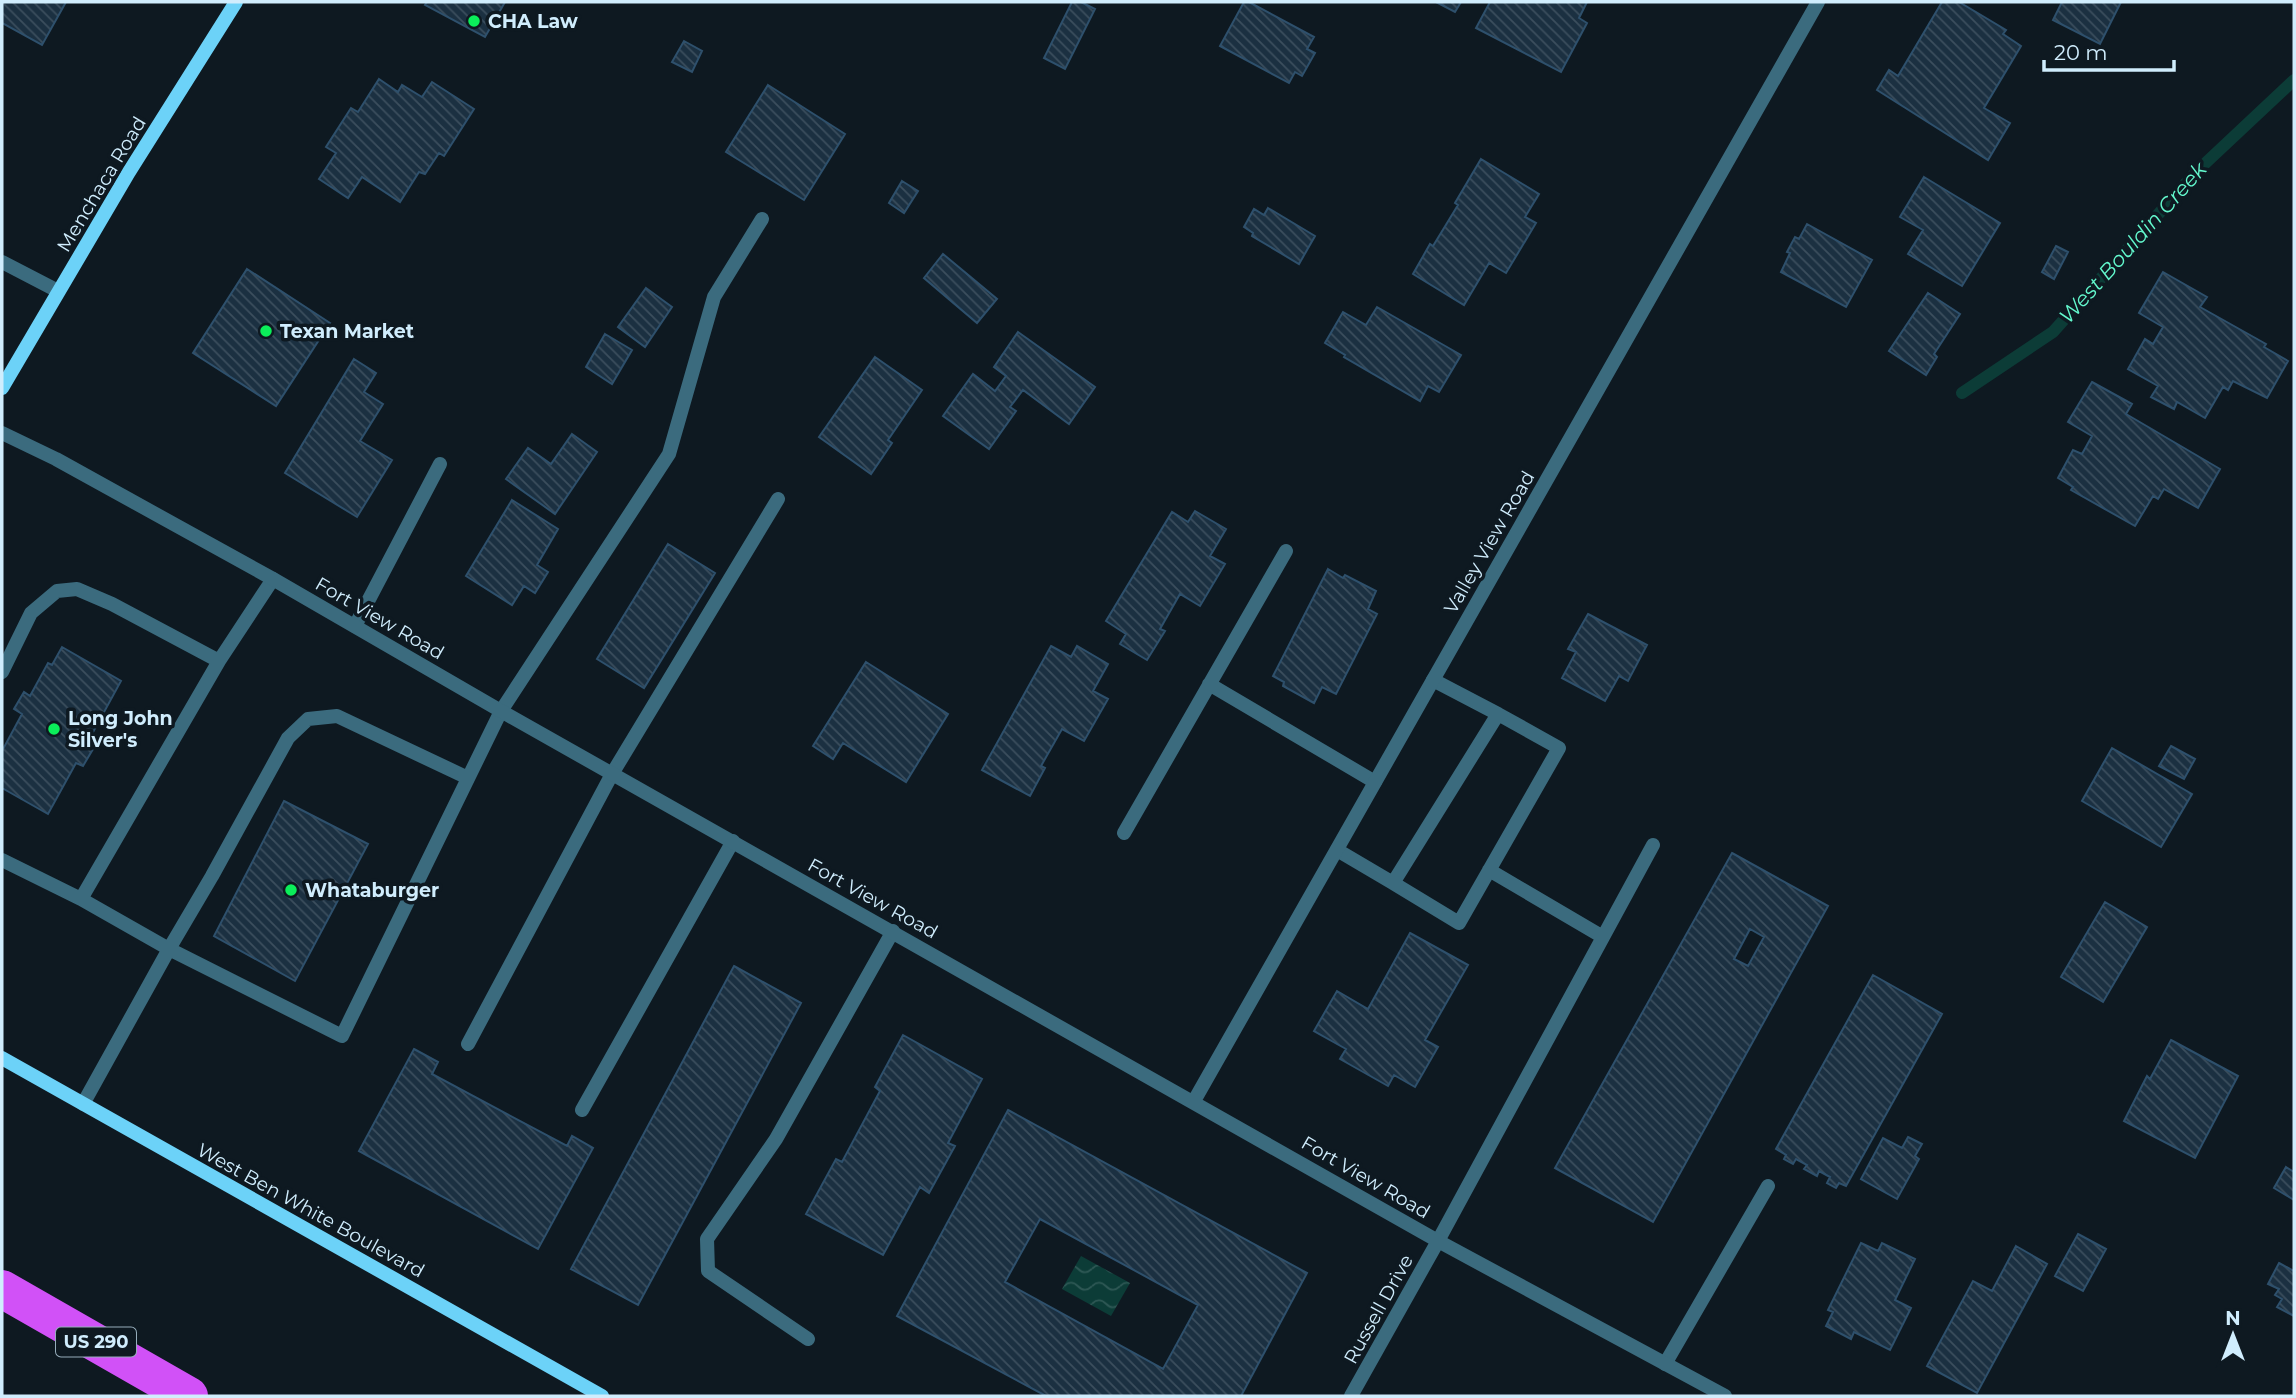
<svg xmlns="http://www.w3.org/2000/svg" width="2296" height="1398" viewBox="0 0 2296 1398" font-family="Montserrat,sans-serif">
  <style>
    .water { fill: url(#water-waves) }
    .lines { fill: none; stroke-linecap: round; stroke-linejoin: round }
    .stream { stroke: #0c3c37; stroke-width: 12 }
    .building { fill: url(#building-back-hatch); stroke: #2e506c; stroke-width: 2; fill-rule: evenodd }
    .lane { stroke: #3b6b7e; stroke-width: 14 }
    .street { stroke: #3b6b7e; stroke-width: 14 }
    .secondary { stroke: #6cd2f8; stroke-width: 14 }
    .highway { stroke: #d151f7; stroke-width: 38 }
    .poi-dot { fill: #0bee5a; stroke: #0e1921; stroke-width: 2.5 }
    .labels { text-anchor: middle; stroke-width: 7; stroke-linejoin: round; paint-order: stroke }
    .shield { fill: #0e1921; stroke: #96adbb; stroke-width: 2 }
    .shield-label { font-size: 18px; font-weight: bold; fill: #d0edfd }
    .poi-label { font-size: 19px; font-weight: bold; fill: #d0edfd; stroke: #0e1921; text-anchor: start }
    .street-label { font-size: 19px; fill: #d0edfd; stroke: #0e1921 }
    .water-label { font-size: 21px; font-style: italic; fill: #63f8cd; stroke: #0e1921 }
  </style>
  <defs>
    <pattern id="water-waves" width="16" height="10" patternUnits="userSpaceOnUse" patternTransform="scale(1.75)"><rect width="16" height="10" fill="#0c3c37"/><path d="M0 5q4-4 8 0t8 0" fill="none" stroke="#2e5855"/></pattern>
    <pattern id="building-back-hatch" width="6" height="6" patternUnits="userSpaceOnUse" patternTransform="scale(1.75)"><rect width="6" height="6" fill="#1b3041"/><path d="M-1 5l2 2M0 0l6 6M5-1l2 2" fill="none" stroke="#3b4e5d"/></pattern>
  </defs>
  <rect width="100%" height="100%" fill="#0e1921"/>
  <path class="water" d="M1081 1256 1130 1283 1111 1316 1062 1289Z"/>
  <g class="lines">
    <path class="stream" d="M1962 393 2053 332 2196 172 2294 80"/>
  </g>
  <path class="building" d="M2 2H66L42 45 2 23Z
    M427 2H505L485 37 425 5Z
    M1072 2H1081L1095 9 1065 69 1044 58Z
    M1244 2H1249L1314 37 1307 49 1315 53 1302 76 1295 72 1289 83 1220 46Z
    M1436 2H1461L1455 12Z
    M1490 2H1587L1579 18 1587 23 1561 72 1476 28Z
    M1942 2H1959L2006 30 2003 34 2021 46 1984 108 2010 123 1988 160 1877 90 1889 70 1898 76Z
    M2062 2H2121L2100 44 2053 20Z
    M684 41 702 51 692 72 672 62Z
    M379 79 398 92 402 85 422 97 432 82 474 109 444 156 439 153 425 174 419 172 400 202 362 177 348 198 319 179 336 153 326 147 351 108 358 112Z
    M768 85 845 134 804 200 726 152Z
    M1481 159 1539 194 1525 217 1536 223 1506 273 1489 263 1464 305 1413 274 1430 244 1433 246 1458 205 1455 203Z
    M1924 177 2000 223 1962 286 1908 254 1923 230 1900 217Z
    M902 181 918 191 904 213 889 203Z
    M1268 208 1315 236 1299 264 1252 236 1253 233 1244 227 1254 209 1264 215Z
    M1807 224 1872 260 1846 307 1781 272 1790 253 1787 252 1795 237 1799 239Z
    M2056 246 2068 252 2054 279 2042 272Z
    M943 254 997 299 977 323 924 278Z
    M247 269 330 323 276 406 193 353Z
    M2163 272 2207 297 2200 307 2266 344 2264 347 2288 361 2267 398 2233 381 2228 390 2223 387 2205 418 2177 402 2174 409 2151 397 2158 386 2128 369 2145 339 2153 344 2163 327 2139 313Z
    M646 288 672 307 645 347 618 327Z
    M1928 293 1960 314 1934 354 1937 357 1926 375 1889 351Z
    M1377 307 1461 355 1439 392 1428 386 1420 401 1344 357 1345 355 1325 343 1343 312 1366 325Z
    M1018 332 1095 387 1069 424 1023 390 1010 407 1016 411 989 449 943 416 973 374 995 391 1006 376 994 367Z
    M605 334 632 350 612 384 586 367Z
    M875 357 922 390 888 440 892 443 871 474 819 437Z
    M354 359 376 373 364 392 383 404 360 441 392 460 357 517 285 473Z
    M2092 382 2132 404 2126 414 2220 469 2198 508 2164 489 2158 499 2153 496 2135 526 2071 490 2073 487 2058 478 2073 450 2082 454 2092 436 2068 422Z
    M572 434 597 452 555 514 506 479 528 448 551 464Z
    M512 500 558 529 537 565 548 572 535 593 524 586 512 605 466 576Z
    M1195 511 1226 529 1210 556 1225 564 1200 606 1180 594 1160 629 1165 631 1147 660 1120 644 1126 634 1106 621 1172 512 1188 522Z
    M668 544 715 573 644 688 597 659Z
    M1328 569 1343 578 1345 575 1376 591 1368 609 1377 614 1336 694 1322 687 1314 703 1283 686 1284 682 1273 676Z
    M1588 614 1647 645 1628 681 1619 676 1605 701 1562 678 1576 652 1568 649Z
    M1051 646 1071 657 1077 646 1108 664 1093 691 1108 699 1084 741 1062 729 1041 766 1045 768 1030 796 982 770Z
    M62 647 121 681 86 745 93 749 83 766 76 763 48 814 2 788V751L22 714 14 709 24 692 30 696 48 663 52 665Z
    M866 662 948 714 906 782 843 743 833 759 813 746Z
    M2171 746 2195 759 2184 779 2159 766Z
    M2112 748 2192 794 2161 847 2082 801Z
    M284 801 368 844 295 981 214 936Z
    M1732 853 1828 906 1653 1222 1555 1168ZM1750 929 1764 937 1748 966 1734 959Z
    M2105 902 2147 927 2103 1002 2061 977Z
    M1410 933 1468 965 1425 1040 1438 1047 1415 1087 1394 1075 1388 1086 1340 1059 1346 1049 1314 1031 1337 991 1368 1009Z
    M734 966 801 1003 638 1305 571 1269Z
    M1873 975 1942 1014 1846 1186 1839 1183 1836 1188 1827 1183 1830 1177 1819 1171 1817 1176 1804 1169 1807 1165 1796 1159 1793 1164 1784 1159 1786 1155 1776 1149Z
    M903 1035 982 1079 948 1143 955 1146 929 1193 920 1187 883 1255 806 1214 836 1159 842 1162 880 1091 875 1087Z
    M2171 1040 2238 1076 2195 1158 2124 1121 2147 1076 2150 1079Z
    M414 1049 438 1062 432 1074 567 1146 572 1136 593 1148 538 1249 359 1151Z
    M1008 1110 1307 1273 1241 1396H1046L897 1316ZM1040 1219 1198 1305 1163 1369 1005 1282Z
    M1908 1137 1922 1144 1915 1156 1919 1159 1897 1199 1861 1179 1883 1138 1902 1148Z
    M2286 1167 2294 1172V1200L2274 1188Z
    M2078 1234 2106 1249 2083 1291 2055 1276Z
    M1861 1243 1878 1251 1882 1243 1915 1259 1895 1300 1911 1308 1890 1350 1854 1332 1851 1339 1826 1326 1833 1312 1828 1310Z
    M2016 1246 2047 1264 1977 1393 1927 1366 1973 1281 1992 1291Z
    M2279 1263 2294 1271V1316L2277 1307 2282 1299 2275 1295 2279 1289 2268 1284Z"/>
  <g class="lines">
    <path class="lane" d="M2 262 58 291
      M273 579 219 661 81 899 169 949 212 876 288 738 308 719 337 716 468 778
      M355 626 440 464
      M2 672 31 613 57 591 77 589 112 604 219 661
      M1209 684 1375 782
      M1124 833 1286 551
      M1337 850 1393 883 1498 714 1433 680
      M2 860 81 899
      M1489 870 1603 937
      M1393 883 1459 923 1559 748 1498 714
      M468 1044 612 774 778 499
      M83 1104 169 949 342 1036 501 711 669 454 714 297 762 219
      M582 1110 733 841
      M1438 1241 1653 845
      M808 1339 708 1271 707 1239 776 1139 893 931
      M1665 1364 1768 1186"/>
    <path class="street" d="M2 433 56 459 273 579 501 711 1438 1241 1725 1396
      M1194 1101 1818 2
      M1351 1396 1438 1241"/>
    <path class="secondary" d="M2 388 129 172 236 2
      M2 1058 602 1396"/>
    <path class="highway" d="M2 1289 189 1396"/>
  </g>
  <g class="poi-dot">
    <circle cx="474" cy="21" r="7"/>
    <circle cx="266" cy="331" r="7"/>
    <circle cx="54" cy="729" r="7"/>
    <circle cx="291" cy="890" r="7"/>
  </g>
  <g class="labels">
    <rect class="shield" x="56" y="1327.5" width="80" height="29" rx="5"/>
    <g class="shield-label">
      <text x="96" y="1348">US 290</text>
    </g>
    <g class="poi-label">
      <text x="488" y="28">CHA Law</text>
      <text x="280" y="338">Texan Market</text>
      <text x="68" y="725">Long John<tspan x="68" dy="22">Silver's</tspan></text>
      <text x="305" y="897">Whataburger</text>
    </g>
    <g class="street-label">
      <text transform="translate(101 184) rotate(-59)" y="7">Menchaca Road</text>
      <text transform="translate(1489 542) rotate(-60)" y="7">Valley View Road</text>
      <text transform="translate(380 618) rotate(30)" y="7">Fort View Road</text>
      <text transform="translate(873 898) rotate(29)" y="7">Fort View Road</text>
      <text transform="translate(1366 1177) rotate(30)" y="7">Fort View Road</text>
      <text transform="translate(311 1210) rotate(29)" y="7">West Ben White Boulevard</text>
      <text transform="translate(1378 1309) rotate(-61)" y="7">Russell Drive</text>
    </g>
    <g class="water-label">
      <text transform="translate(2133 243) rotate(-48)" y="7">West Bouldin Creek</text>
    </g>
  </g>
  <rect width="2296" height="1398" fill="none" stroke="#d0edfd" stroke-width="7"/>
  <g transform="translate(2233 1335)" stroke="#0e1921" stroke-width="5" paint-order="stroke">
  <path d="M0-5L12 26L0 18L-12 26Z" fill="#d0edfd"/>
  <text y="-10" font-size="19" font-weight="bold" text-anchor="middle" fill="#d0edfd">N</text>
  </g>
  <path d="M2044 60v10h130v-10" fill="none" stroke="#d0edfd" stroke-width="3.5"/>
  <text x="2054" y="60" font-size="21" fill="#d0edfd" stroke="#0e1921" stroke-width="5" paint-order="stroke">20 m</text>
</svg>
